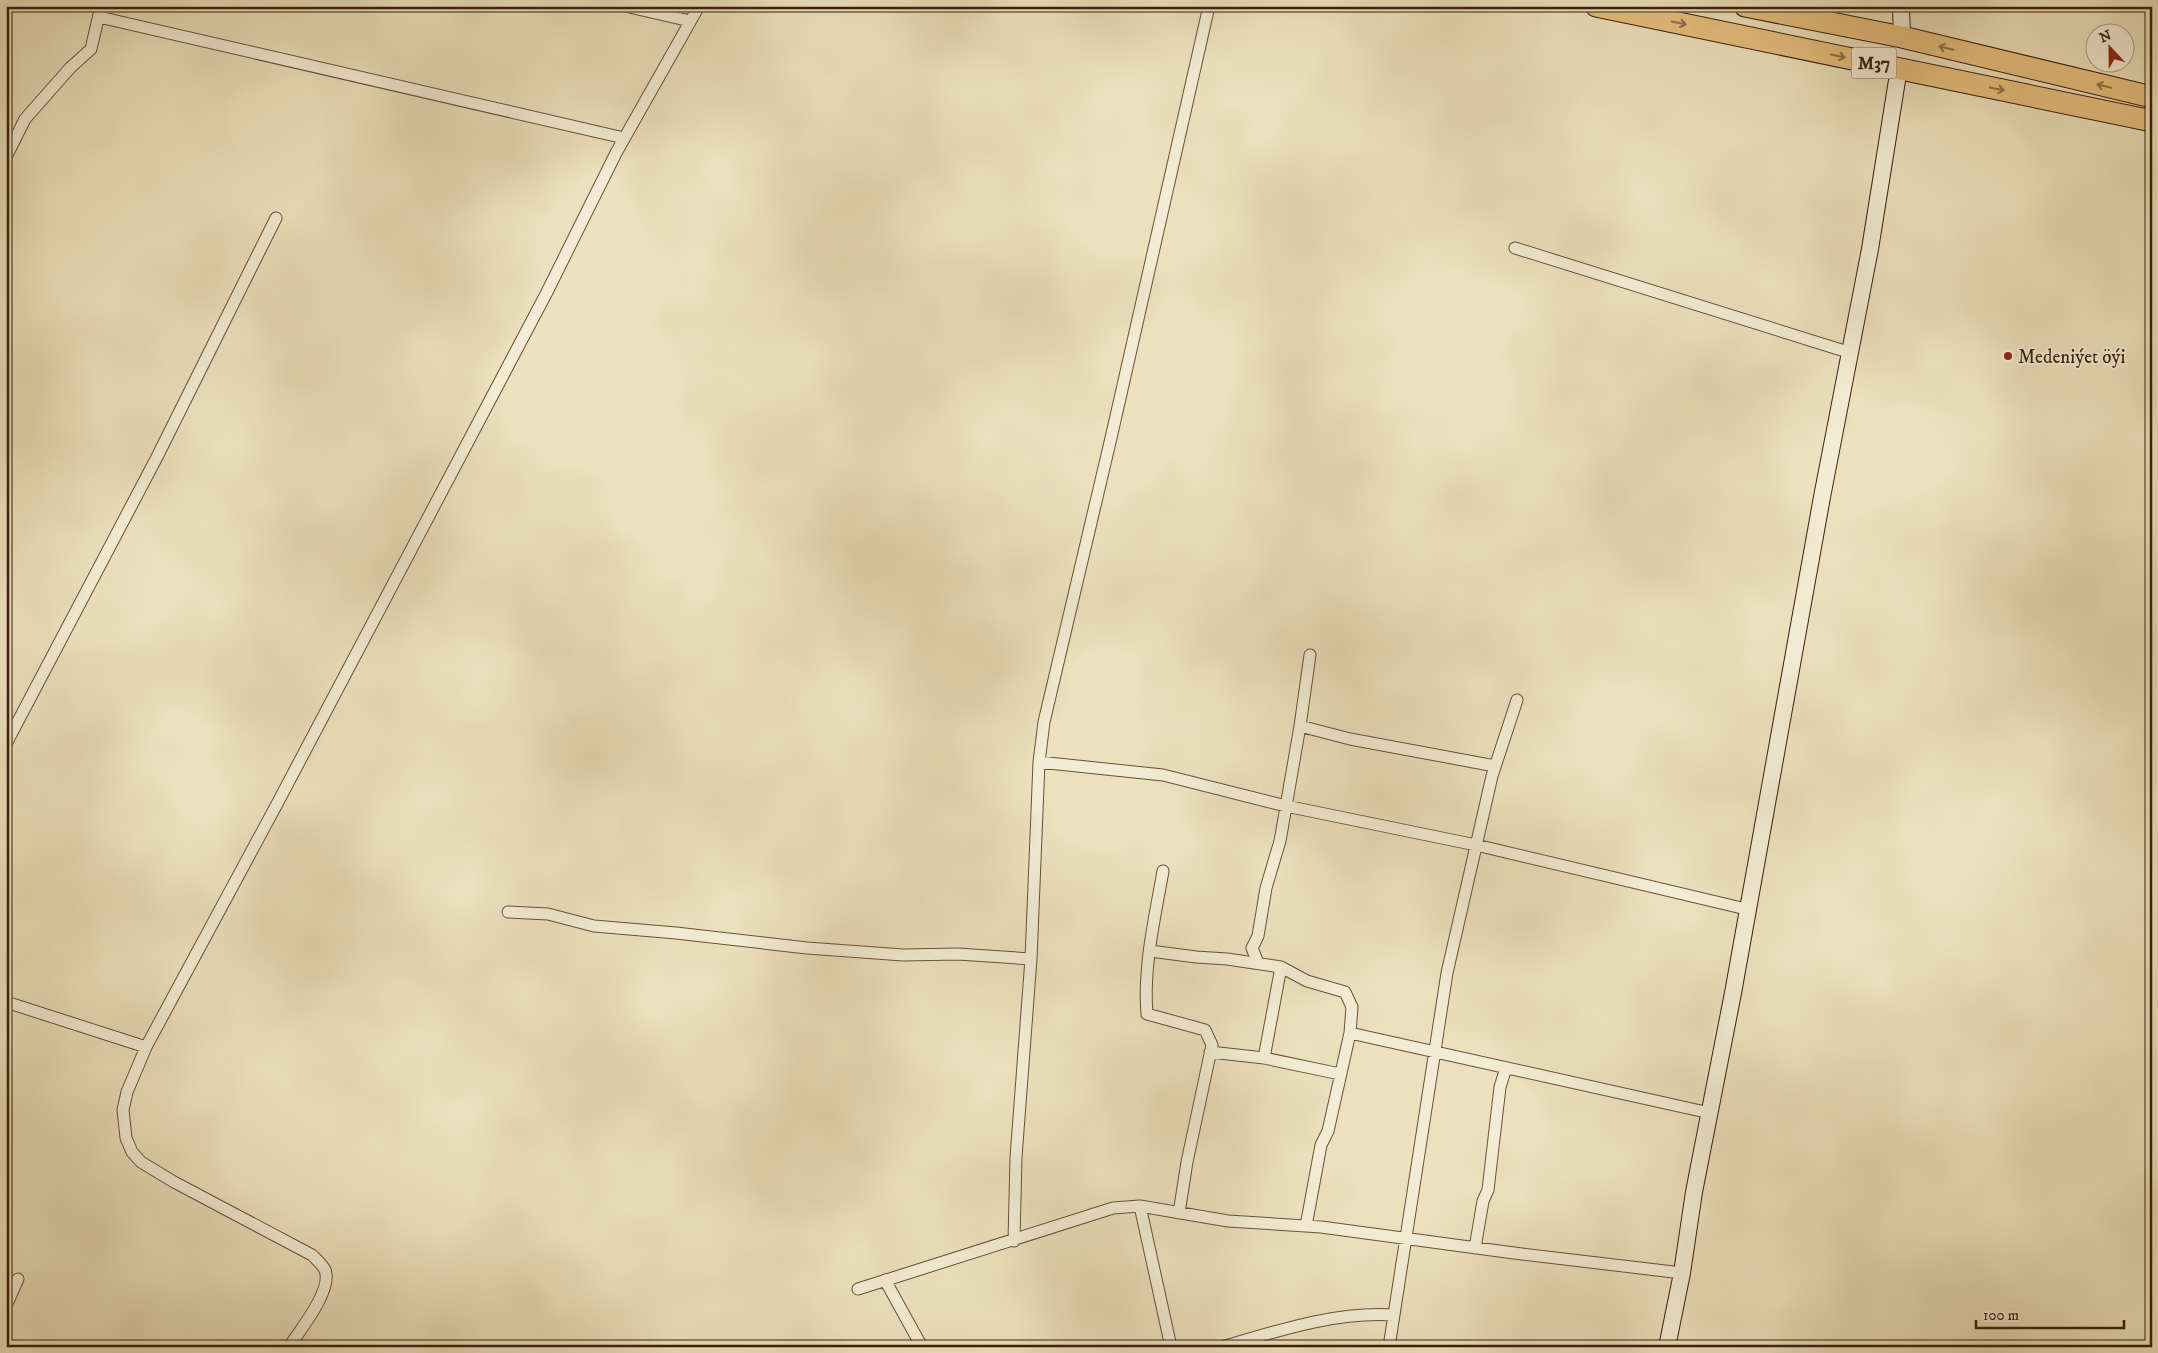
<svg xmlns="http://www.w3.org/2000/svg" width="2158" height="1353" viewBox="0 0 2158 1353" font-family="'IM FELL DW Pica',serif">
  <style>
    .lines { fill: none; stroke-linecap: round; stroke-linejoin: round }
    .street-casing { stroke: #66503a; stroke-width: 13 }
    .secondary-casing { stroke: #391f0e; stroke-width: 18 }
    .highway-casing { stroke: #391f0e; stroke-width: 23 }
    .street { stroke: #f3ecd4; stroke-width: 11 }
    .secondary { stroke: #f3ecd4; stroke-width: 16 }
    .highway { stroke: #e6c07e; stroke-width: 21 }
    .oneway { stroke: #907046 }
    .poi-dot { fill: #8f2418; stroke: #f3ecd4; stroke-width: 2 }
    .labels { text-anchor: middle; stroke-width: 4; stroke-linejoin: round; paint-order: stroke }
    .shield { fill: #f3ecd4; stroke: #715c49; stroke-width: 1 }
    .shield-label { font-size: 18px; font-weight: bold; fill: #391f0e }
    .poi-label { font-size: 19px; fill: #391f0e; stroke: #f3ecd4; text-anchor: start }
  </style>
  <rect width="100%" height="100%" fill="#ece1bd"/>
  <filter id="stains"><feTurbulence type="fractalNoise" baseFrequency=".004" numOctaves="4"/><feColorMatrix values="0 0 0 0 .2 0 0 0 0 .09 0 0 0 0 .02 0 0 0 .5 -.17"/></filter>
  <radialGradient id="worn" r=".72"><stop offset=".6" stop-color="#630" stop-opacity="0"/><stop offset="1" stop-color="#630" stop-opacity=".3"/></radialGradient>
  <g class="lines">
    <defs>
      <path id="street" d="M625 6 690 21
        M99 17 624 138
        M6 157 25 119 70 68 91 49 101 6
        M1515 248 1851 353
        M1300 726 1350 739 1495 766
        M6 744 157 457 276 218
        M1039 762 1163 775 1286 806 1476 845 1746 909
        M1163 871C1155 917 1143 967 1147 1014L1205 1030 1212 1045 1187 1162 1179 1213
        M508 912 548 914 594 926 676 933 807 948 903 955 958 954 1031 959
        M1150 951 1196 957 1227 959 1281 967 1307 981 1345 992 1352 1007 1350 1033 1328 1131 1321 1145 1306 1226
        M1258 963 1252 948 1258 936 1266 888 1280 841 1300 726 1310 655
        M6 1002 146 1047 277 804 546 294 616 153 699 6
        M1350 1033 1710 1113
        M146 1047 127 1092 123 1110 126 1138 132 1152 141 1162 174 1182 312 1255C317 1260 322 1264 325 1270 333 1290 300 1330 289 1347
        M1210 1052 1264 1058 1340 1074
        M1264 1058 1281 967
        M1140 1206 1171 1347
        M1014 1241 1016 1157 1031 959 1039 762 1044 722 1111 438 1209 6
        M1475 1248 1483 1201 1488 1190 1500 1087 1506 1068
        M885 1280 922 1347
        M858 1289 1113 1208 1140 1206 1228 1221 1321 1227 1514 1253 1682 1273
        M6 1306 18 1279
        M1222 1347C1277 1331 1336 1311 1394 1315
        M1389 1347 1447 973 1492 776 1517 700"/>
      <path id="secondary" d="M1901 6 1902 37
        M1667 1347 1682 1273 1694 1192 1733 993 1822 497 1870 249 1899 68"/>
      <path id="highway" d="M1596 6 2152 121
        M1745 6 1902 37 2152 97"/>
    </defs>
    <use href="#street" class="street-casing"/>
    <use href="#secondary" class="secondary-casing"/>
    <use href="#highway" class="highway-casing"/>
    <use href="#street" class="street"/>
    <use href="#secondary" class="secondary"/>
    <use href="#highway" class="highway"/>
  </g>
  <defs><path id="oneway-shaft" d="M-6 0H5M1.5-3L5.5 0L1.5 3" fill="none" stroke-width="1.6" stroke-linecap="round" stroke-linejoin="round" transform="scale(1.25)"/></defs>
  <g class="oneway">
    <use href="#oneway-shaft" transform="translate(1679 23) rotate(12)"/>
    <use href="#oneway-shaft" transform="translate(1946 48) rotate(-167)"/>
    <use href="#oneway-shaft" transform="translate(1838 56) rotate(12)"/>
    <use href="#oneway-shaft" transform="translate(2104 86) rotate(-167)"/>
    <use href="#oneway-shaft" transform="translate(1997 89) rotate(12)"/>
  </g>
  <circle class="poi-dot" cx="2008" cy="356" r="5"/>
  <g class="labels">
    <rect class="shield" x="1851.5" y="47.5" width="45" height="31" rx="4"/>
    <g class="shield-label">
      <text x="1874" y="69">M37</text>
    </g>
    <g class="poi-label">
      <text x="2018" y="363">Medeniýet öýi</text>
    </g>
  </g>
  <rect width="2158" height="1353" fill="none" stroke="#ece1bd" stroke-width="25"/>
  <rect x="8" y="8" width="2143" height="1338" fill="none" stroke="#391f0e" stroke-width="2.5"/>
  <rect x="12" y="12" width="2133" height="1328" fill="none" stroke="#391f0e"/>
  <g transform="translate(2110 48) rotate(338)"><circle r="24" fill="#f3ecd4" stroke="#a99a85"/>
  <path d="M0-4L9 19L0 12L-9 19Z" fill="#8f2418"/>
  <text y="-8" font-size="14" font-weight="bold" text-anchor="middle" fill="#391f0e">N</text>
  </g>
  <path d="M1976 1320v8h148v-8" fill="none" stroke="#391f0e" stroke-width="2.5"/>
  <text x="1983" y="1320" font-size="15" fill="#391f0e" stroke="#f3ecd4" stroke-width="4" paint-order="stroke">100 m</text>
  <rect width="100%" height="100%" filter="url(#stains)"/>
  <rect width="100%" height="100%" fill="url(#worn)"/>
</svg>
